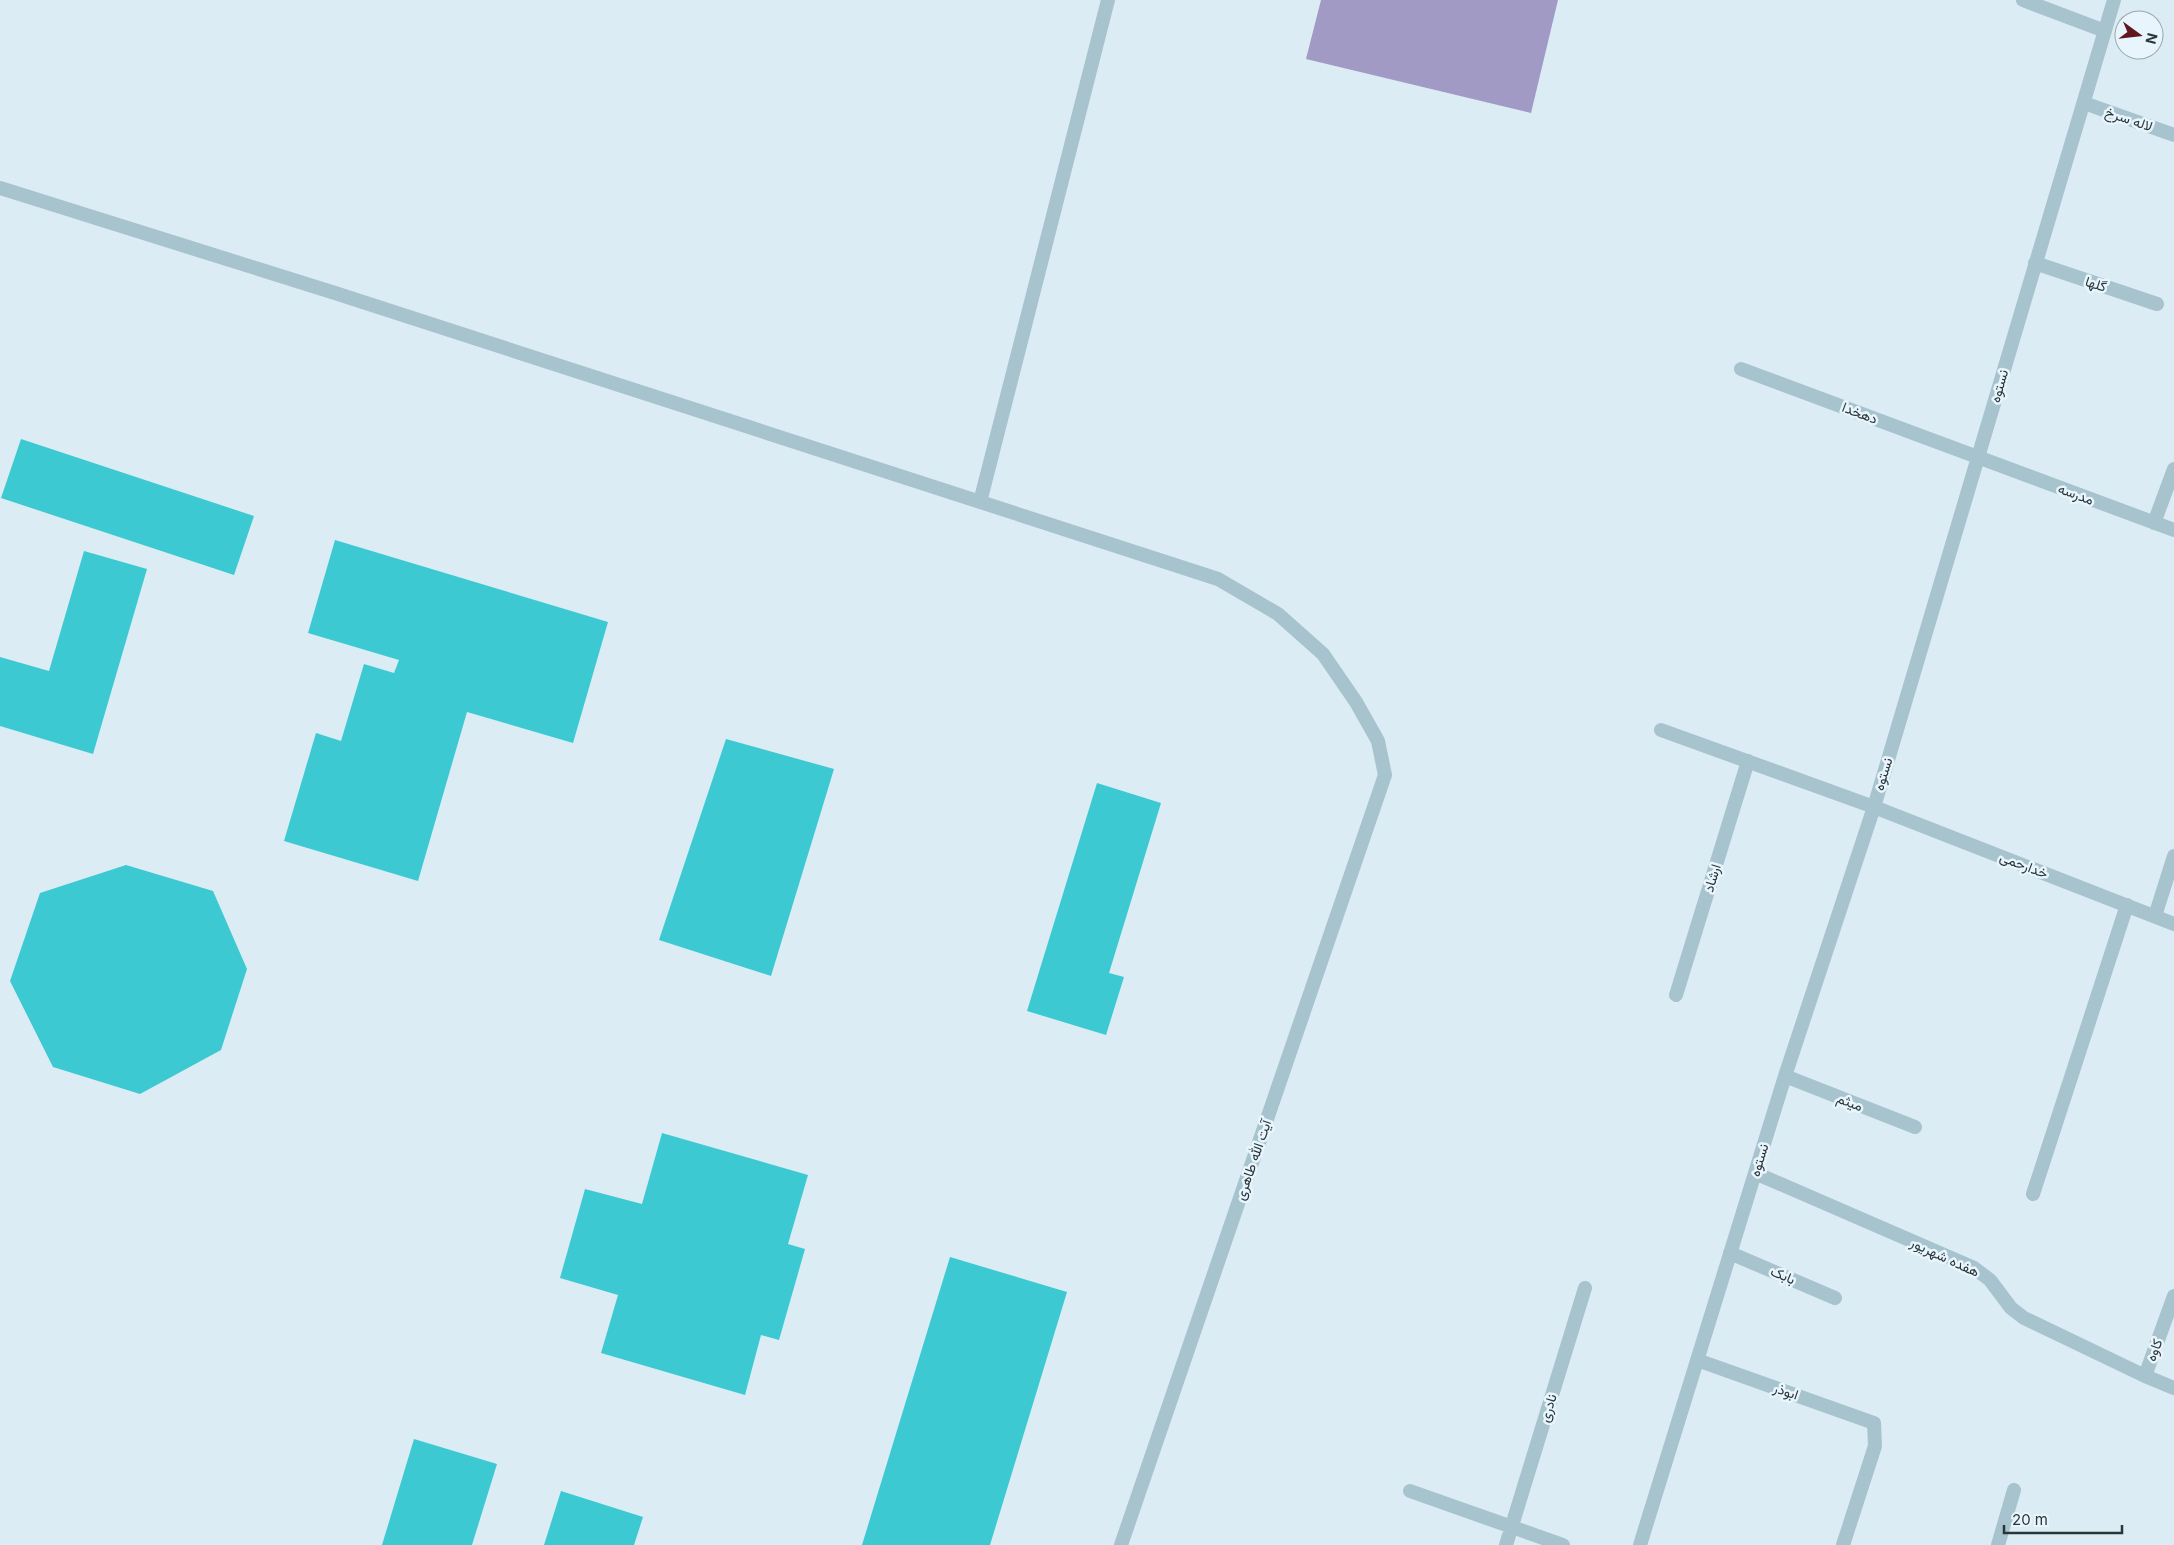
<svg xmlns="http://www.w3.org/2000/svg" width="2174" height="1545" viewBox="0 0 2174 1545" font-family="Inter,Vazirmatn,sans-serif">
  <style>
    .green { fill: #a19ac5 }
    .building { fill: #3cc9d2 }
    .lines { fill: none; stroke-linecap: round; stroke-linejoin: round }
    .service { stroke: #a6c3ce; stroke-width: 14 }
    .minor { stroke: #a6c3ce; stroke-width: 14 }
    .labels { text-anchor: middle; stroke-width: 5; stroke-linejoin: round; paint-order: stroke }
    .street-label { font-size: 14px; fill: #28373a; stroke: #e9f5fc }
  </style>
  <rect width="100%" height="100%" fill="#dbecf5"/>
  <path class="green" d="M1321 0H1558L1531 113 1306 59Z"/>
  <path class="building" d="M21 439 254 516 234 575 1 498Z
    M335 540 608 622 573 743 467 712 418 881 284 841 316 733 341 741 364 664 394 673 399 660 308 633Z
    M84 551 147 569 93 754 0 726V657L49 671Z
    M726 739 834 769 771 976 659 940Z
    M1097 783 1161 803 1109 973 1124 977 1106 1035 1027 1011Z
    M126 865 213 891 247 969 221 1050 140 1094 53 1067 10 981 40 893Z
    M662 1133 808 1175 788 1244 805 1249 779 1340 761 1335 745 1395 601 1353 618 1295 560 1278 585 1189 642 1204Z
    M950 1257 1067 1292 990 1545H862Z
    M414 1439 497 1464 472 1545H382Z
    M561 1491 643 1517 634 1545H544Z"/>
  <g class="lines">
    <path class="service" d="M0 188 335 293 1218 579 1278 614 1323 654 1356 702 1378 741 1385 775 1121 1545
      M980 502 1108 0"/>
    <path class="minor" d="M2023 0 2105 31
      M2084 103 2174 135
      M2035 263 2157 304
      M1741 369 2174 530
      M2154 523 2174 469
      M1661 730 1874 807 2174 924
      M2155 916 2174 856
      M1676 995 1748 761
      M1785 1076 1915 1127
      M1755 1173 1974 1268 1990 1280 2011 1308 2024 1318 2145 1376 2174 1388
      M2033 1194 2127 905
      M1730 1253 1835 1298
      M1697 1360 1874 1423 1875 1446 1843 1545
      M2145 1376 2174 1296
      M1410 1491 1563 1545
      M1506 1545 1585 1288
      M1640 1545 1785 1076 1874 807 2114 0
      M1998 1545 2014 1490"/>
  </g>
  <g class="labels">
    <g class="street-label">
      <text transform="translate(2129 119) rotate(19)" y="5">لاله سرخ</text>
      <text transform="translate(2096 284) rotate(18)" y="5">گلها</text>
      <text transform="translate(1999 386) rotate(-74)" y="5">نستوه</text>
      <text transform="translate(1860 413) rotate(21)" y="5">دهخدا</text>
      <text transform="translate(2076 494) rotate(20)" y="5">مدرسه</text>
      <text transform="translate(1883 774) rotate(-73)" y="5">نستوه</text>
      <text transform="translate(2024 865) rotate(21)" y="5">خدارحمی</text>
      <text transform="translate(1712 878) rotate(-73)" y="5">ارشاد</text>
      <text transform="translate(1850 1102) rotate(21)" y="5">میثم</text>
      <text transform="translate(1253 1160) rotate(-71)" y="5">آیت الله طاهری</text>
      <text transform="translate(1759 1160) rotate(-73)" y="5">نستوه</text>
      <text transform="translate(1945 1257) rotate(25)" y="5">هفده شهریور</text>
      <text transform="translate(1783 1275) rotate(23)" y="5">بابک</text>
      <text transform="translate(2154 1350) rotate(-70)" y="5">کاوه</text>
      <text transform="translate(1786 1391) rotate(19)" y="5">ابوذر</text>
      <text transform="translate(1548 1408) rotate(-73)" y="5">نادری</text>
    </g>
  </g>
  <g transform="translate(2139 35) rotate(105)"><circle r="24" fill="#e9f5fc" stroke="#9ca9ae"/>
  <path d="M0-4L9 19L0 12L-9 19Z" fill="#601820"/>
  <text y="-8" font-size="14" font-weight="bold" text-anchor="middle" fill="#28373a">N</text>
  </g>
  <path d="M2004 1525v8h118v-8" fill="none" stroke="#28373a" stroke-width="2.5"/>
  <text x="2012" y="1525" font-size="15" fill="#28373a" stroke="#e9f5fc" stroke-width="4" paint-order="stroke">20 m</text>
</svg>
